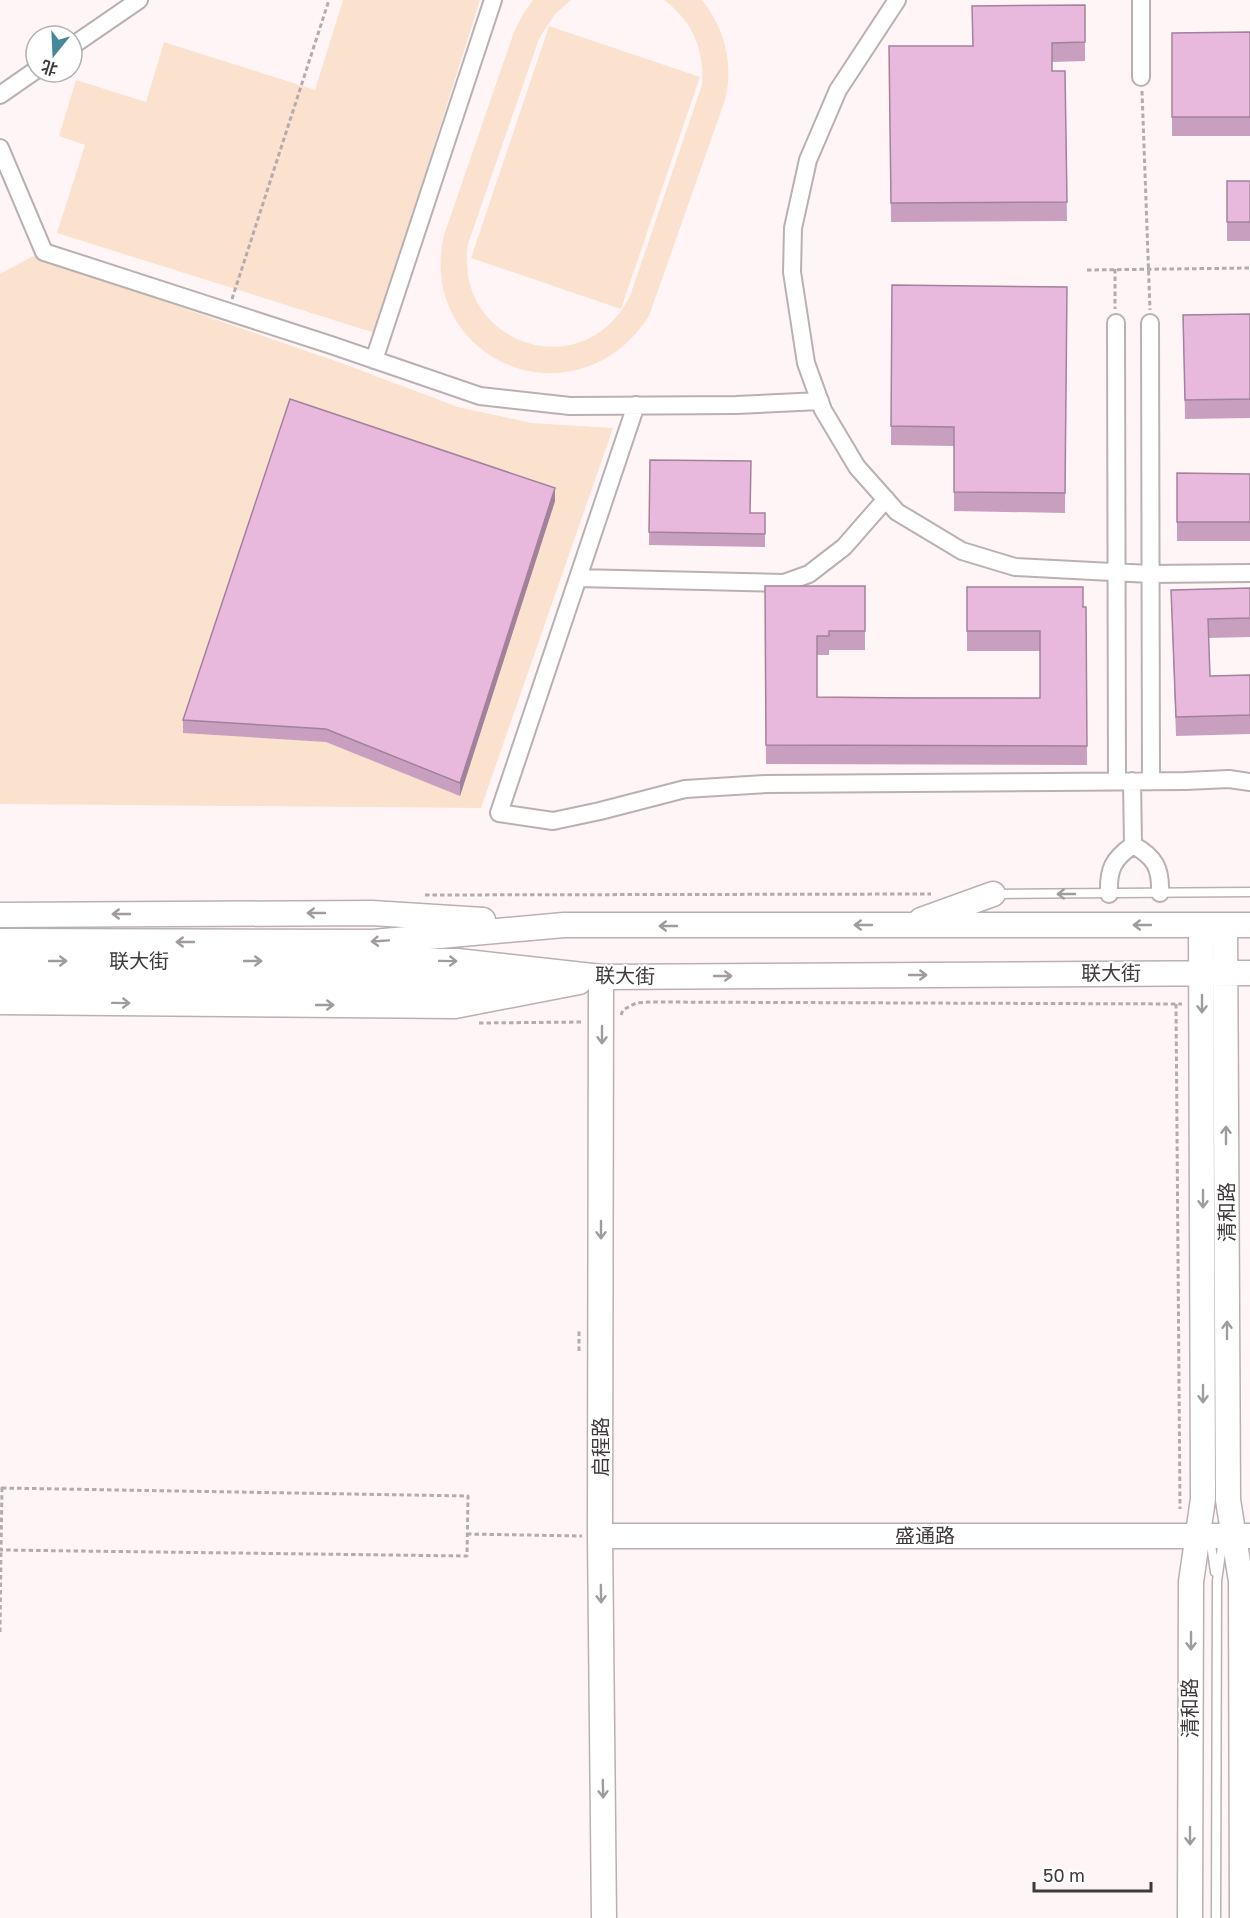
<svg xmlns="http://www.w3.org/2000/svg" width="1250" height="1918" viewBox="0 0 1250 1918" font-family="'Golos Text','Noto Sans SC',sans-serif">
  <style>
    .green { fill: #fbe2ce }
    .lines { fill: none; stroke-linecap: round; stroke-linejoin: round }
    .lane-casing { stroke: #b9b0b2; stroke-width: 11 }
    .street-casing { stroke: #b9b0b2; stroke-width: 20 }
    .secondary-casing { stroke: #b9b0b2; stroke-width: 27 }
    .path { stroke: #b3abad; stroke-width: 3; stroke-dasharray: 4.5 3; stroke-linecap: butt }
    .lane { stroke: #fff; stroke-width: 8 }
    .street { stroke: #fff; stroke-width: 16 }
    .secondary { stroke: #fff; stroke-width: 24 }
    .wall { fill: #c89fbe }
    .shaded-wall { fill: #a2829b }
    .building { fill: #e8b9dd; stroke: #a2829b; stroke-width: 1.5 }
    .oneway { stroke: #9e9c9d }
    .labels { text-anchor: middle; stroke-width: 4.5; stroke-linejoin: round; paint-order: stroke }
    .street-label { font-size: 20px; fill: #3e3a3b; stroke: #fff }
  </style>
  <rect width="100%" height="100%" fill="#fff5f7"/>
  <path class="green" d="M343 0H480L375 333 57 233 85 145 59 136 76 80 146 102 164 42 315 90Z
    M533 0H571L555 14 539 39 468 244C453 345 584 388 630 296L702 85C705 50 692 21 664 0H702C725 28 734 65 725 100L649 316C576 429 415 360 444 235L514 32 523 14Z
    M549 26 700 77 621 309 471 258Z
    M33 256 344 364 458 407 532 423 613 428 481 808 0 804V274Z"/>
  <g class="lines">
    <defs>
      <path id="lane" d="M995 894 1250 892
        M1210 1537 1215 1572
        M1216 1918 1217 1581 1223 1539"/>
      <path id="street" d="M897 0 838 90 808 160 793 228 792 272 806 363 823 410 857 467 897 512 962 551 1015 567 1150 574 1250 573
        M1141 0V77
        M72 46 139 0
        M0 95 36 70
        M0 148 44 252 331 345 480 396 570 406 736 405 820 401
        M1116 323 1117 781
        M1150 323 1151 781
        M374 360 493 0
        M636 405 499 813 553 821 600 811 685 789 766 784 1185 781 1229 779 1250 782
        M578 578 784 583 809 574 844 547 886 499
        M1132 781 1133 845
        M1133 845C1155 857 1161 868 1160 893
        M1109 894C1108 869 1113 859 1133 845"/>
      <path id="secondary" d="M0 915 372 913 483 920
        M921 920 993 894
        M1225 925 1228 1500 1241 1581 1242 1918
        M0 941 373 942 564 925H1250
        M0 961H457L601 977 1250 973
        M601 977 600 1536 604 1918
        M0 981 455 985 515 982
        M0 1002 455 1006 579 982
        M600 1536H1249
        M1190 1918 1191 1582 1203 1499 1201 925"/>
    </defs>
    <use href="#lane" class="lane-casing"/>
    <use href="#street" class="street-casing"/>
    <use href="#secondary" class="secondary-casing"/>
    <path class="path" d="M1142 91 1150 310
      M1115 269V309
      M1087 270 1250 268
      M232 299 329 0
      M425 895 931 894
      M1176 1004 1180 1509
      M621 1015 623 1010 636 1003 651 1002 1182 1004
      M479 1023 583 1022
      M579 1351V1330
      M2 1488 468 1496 467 1556 1 1550Z
      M467 1534 582 1536
      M0 1632 1 1550"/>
    <use href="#lane" class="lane"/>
    <use href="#street" class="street"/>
    <use href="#secondary" class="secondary"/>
  </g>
  <path class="wall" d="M1085 5V61L1052 62V71H1065L1067 221 891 222 889 46H973Z
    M1250 32V136H1172V33Z
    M1227 181H1250V241H1227Z
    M892 285 1067 287 1065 513 954 511V446L891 445Z
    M1250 314V418L1185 419 1183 315Z
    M650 460 750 513H765V547L649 545Z
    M1177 473 1250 474V541H1177Z
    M555 501 460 796 326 742 183 733V720Z
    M765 586H865V650H829V655H817V697L1040 698V651H967V587L1086 607 1087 765 766 764Z
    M1250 588V637L1208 638 1210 676 1250 675V734L1176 736 1171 590Z"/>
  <path class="shaded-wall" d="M555 488V501L460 796V783Z"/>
  <path class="building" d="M1085 5V42L1052 43V71H1065L1067 202 891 203 889 46H973L972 6Z
    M1250 32V117H1172V33Z
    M1227 181H1250V222H1227Z
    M892 285 1067 287 1065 493 954 492V427L891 426Z
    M1250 314V399L1185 400 1183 315Z
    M290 399 555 488 460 783 326 729 183 720Z
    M650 460 751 461 750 513H765V534L649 532Z
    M1177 473 1250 474V522H1177Z
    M765 586H865V631H829V636H817V697L909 698H1040V631H967V587H1083V607H1086L1087 746 766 745Z
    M1250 588V618L1208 619 1210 676 1250 675V715L1176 717 1171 590Z"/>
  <defs><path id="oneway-shaft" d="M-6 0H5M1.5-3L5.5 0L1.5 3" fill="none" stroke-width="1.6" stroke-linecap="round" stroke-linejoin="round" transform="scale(1.5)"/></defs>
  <g class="oneway">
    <use href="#oneway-shaft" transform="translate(1066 894) rotate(180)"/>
    <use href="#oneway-shaft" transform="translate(316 913) rotate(180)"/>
    <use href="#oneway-shaft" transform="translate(121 914) rotate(180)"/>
    <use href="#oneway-shaft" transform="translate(863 925) rotate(180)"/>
    <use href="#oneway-shaft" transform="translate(1142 925) rotate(180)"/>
    <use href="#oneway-shaft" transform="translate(668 926) rotate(180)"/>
    <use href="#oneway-shaft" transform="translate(380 941) rotate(176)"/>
    <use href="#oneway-shaft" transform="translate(185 942) rotate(-180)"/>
    <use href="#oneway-shaft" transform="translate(58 961)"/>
    <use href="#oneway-shaft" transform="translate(253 961)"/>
    <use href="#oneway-shaft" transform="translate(448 961) rotate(1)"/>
    <use href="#oneway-shaft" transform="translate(918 975)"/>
    <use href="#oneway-shaft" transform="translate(723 976)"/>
    <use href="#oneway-shaft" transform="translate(121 1003) rotate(1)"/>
    <use href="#oneway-shaft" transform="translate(1202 1004) rotate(90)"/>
    <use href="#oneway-shaft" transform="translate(325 1005)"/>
    <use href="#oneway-shaft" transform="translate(602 1035) rotate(90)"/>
    <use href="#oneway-shaft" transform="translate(1226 1135) rotate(-90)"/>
    <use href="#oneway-shaft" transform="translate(1203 1199) rotate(90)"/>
    <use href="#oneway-shaft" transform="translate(601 1230) rotate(90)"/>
    <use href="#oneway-shaft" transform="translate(1227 1330) rotate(-90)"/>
    <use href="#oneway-shaft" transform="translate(1203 1394) rotate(90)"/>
    <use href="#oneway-shaft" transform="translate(601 1594) rotate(89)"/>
    <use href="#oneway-shaft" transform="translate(1191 1641) rotate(90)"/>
    <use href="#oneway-shaft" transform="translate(603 1789) rotate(89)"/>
    <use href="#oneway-shaft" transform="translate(1190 1836) rotate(90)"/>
  </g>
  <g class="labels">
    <g class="street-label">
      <text x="139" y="968">联大街</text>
      <text x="1111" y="980">联大街</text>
      <text transform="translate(625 976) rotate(1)" y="7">联大街</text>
      <text transform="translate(1227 1212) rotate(-90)" y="7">清和路</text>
      <text transform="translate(601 1447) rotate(-90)" y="7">启程路</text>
      <text x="925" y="1543">盛通路</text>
      <text transform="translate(1190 1708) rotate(-90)" y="7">清和路</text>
    </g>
  </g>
  <g transform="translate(54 54) rotate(198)"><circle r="28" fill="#ffffff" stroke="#b2b0b1" stroke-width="1.5"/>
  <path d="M0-4.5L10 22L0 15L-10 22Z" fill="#46889a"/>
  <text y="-9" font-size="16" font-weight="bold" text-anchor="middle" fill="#3e3a3b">北</text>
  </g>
  <path d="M1034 1882v9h117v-9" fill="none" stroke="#3e3a3b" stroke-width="3"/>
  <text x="1043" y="1882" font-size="18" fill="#3e3a3b" stroke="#ffffff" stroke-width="4.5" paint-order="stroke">50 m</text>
</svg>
